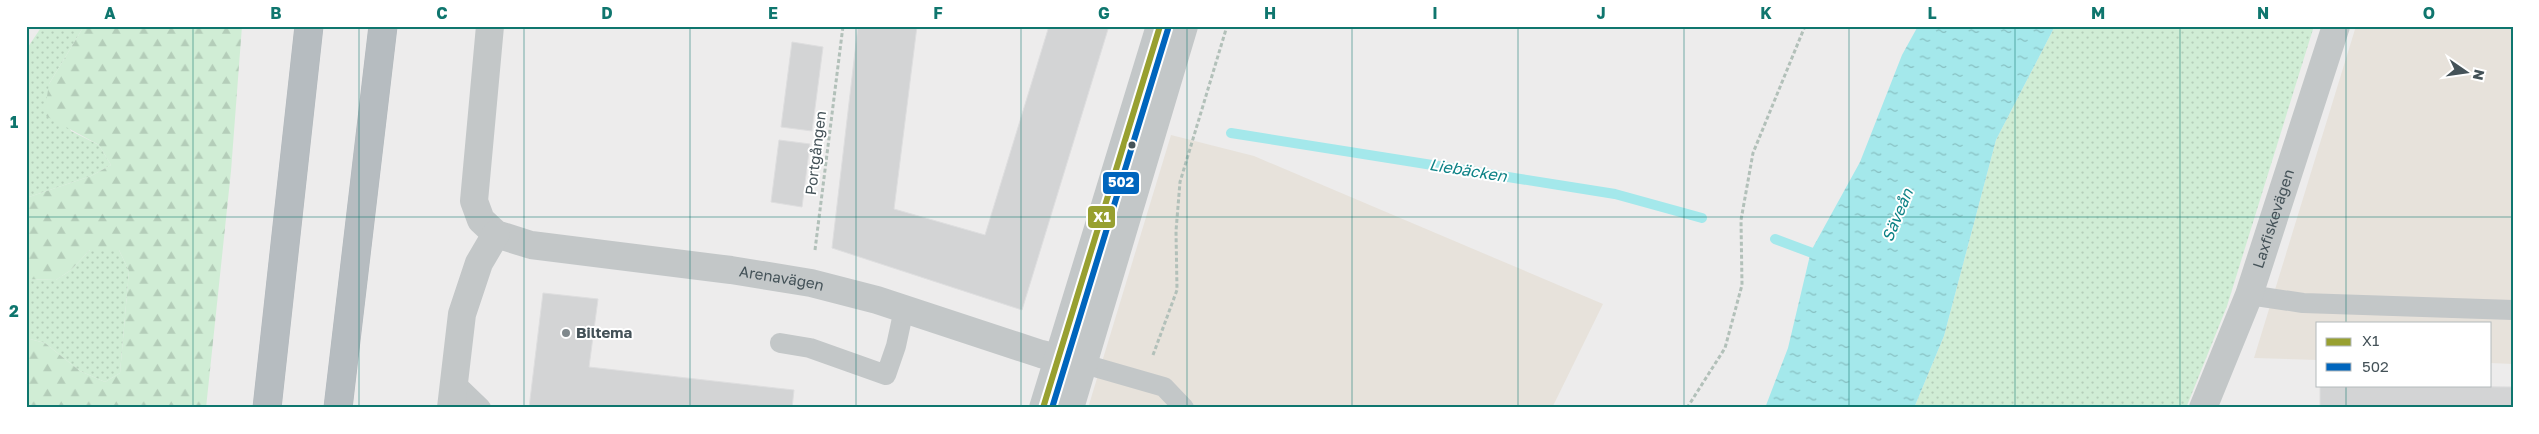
<svg xmlns="http://www.w3.org/2000/svg" width="2539" height="434" viewBox="0 0 2539 434" font-family="'Golos Text',sans-serif">
  <style>
    .commercial { fill: #e7e2db }
    .grass { fill: url(#grass-dots) }
    .forest { fill: url(#forest-firs) }
    .water { fill: url(#water-ripples) }
    .lines { fill: none; stroke-linecap: round; stroke-linejoin: round }
    .stream { stroke: #a4e8eb; stroke-width: 10 }
    .building { fill: #d3d4d5; stroke: #dededf }
    .motorway-casing { stroke: #b2b8bc; stroke-width: 29 }
    .path { stroke: #b2c0b9; stroke-width: 3; stroke-dasharray: 4 2.5; stroke-linecap: butt }
    .service { stroke: #c3c7c8; stroke-width: 20 }
    .minor { stroke: #c3c7c8; stroke-width: 28 }
    .motorway { stroke: #b6bcc0; stroke-width: 28 }
    .bus-1-casing { stroke: #fff; stroke-width: 10 }
    .bus-2-casing { stroke: #fff; stroke-width: 10 }
    .bus-1 { stroke: #98a030; stroke-width: 6 }
    .bus-2 { stroke: #0065bd; stroke-width: 6 }
    .grid { fill: none; stroke: #0f766e; stroke-width: 1; stroke-opacity: 0.55 }
    .bus-dot { fill: #445258; stroke: #fff; stroke-width: 2 }
    .poi-dot { fill: #7f888c; stroke: #fff; stroke-width: 2 }
    .labels { text-anchor: middle; stroke-width: 4; stroke-linejoin: round; paint-order: stroke }
    .street-label { font-size: 15px; fill: #445258; stroke: #fff }
    .poi-label { font-size: 15px; font-weight: bold; fill: #445258; stroke: #fff; text-anchor: start }
    .water-label { font-size: 16px; font-style: italic; fill: #0d8286; stroke: #fff }
    .line-badge { stroke: #fff; stroke-width: 2 }
    .badge-label { font-size: 14px; text-anchor: middle; font-weight: bold; fill: #fff }
    .neatline { fill: none; stroke: #0f766e; stroke-width: 2 }
    .grid-label { font-size: 16px; text-anchor: middle; font-weight: bold; fill: #0f766e }
  </style>
  <defs>
    <pattern id="grass-dots" width="8" height="8" patternUnits="userSpaceOnUse" patternTransform="scale(1.25)"><rect width="8" height="8" fill="#d0edd5"/><path d="M2 2h.1M6 6h.1" fill="none" stroke="#b4cdb9" stroke-width="1.8" stroke-linecap="round"/></pattern>
    <pattern id="forest-firs" width="22" height="20" patternUnits="userSpaceOnUse" patternTransform="scale(1.25)"><rect width="22" height="20" fill="#d0edd5"/><path d="M5 1l3.5 6h-7zM16 11l3.5 6h-7z" fill="#b4cdb9"/></pattern>
    <pattern id="water-ripples" width="26" height="14" patternUnits="userSpaceOnUse" patternTransform="scale(1.25)"><rect width="26" height="14" fill="#a4e8eb"/><path d="M2 4q2-2 4 0t4 0M15 11q2-2 4 0t4 0" fill="none" stroke="#87bfc1"/></pattern>
  </defs>
  <rect width="100%" height="100%" fill="#edecec"/>
  <path class="commercial" d="M2356 26H2513V364L2490 363V323H2318V360L2254 358Z
    M1171 135 1254 156 1603 304 1552 408H1088Z"/>
  <path class="grass" d="M42 26H84L49 84 71 131 99 145 111 165 91 176 26 198V50Z
    M2055 26H2314L2227 306 2186 408H1914L1944 336 1996 140Z
    M90 250H119L129 271 120 373 105 382 80 371 45 343 26 338V279L56 280 71 270Z"/>
  <path class="forest" d="M84 26H242L231 171 206 408H26V338L45 343 80 371 105 382 120 373 129 271 119 250H90L71 270 56 280 26 279V198L91 176 111 165 99 145 44 115 49 84Z"/>
  <path class="water" d="M1918 26H2055L1996 140 1944 336 1914 408H1765L1788 348 1811 251 1860 162 1902 55Z"/>
  <g class="lines">
    <path class="stream" d="M1231 133 1615 194 1702 218
      M1775 239 1823 257"/>
  </g>
  <path class="building" d="M858 26H917L894 209 985 235 1049 26H1109L1022 310 832 248Z
    M792 42 823 47 812 131 781 127Z
    M779 140 810 144 802 207 771 202Z
    M543 293 598 299 589 367 794 390 792 408H529Z
    M2320 385 2513 387V408H2320Z"/>
  <g class="lines">
    <defs>
      <path id="motorway" d="M267 408 309 26
        M338 408 383 26"/>
    </defs>
    <use href="#motorway" class="motorway-casing"/>
    <path class="path" d="M815 250 843 26
      M1153 355 1177 290 1176 231 1180 182 1227 26
      M1687 408 1725 348 1742 285 1741 220 1753 153 1805 26"/>
    <path class="service" d="M2249 295 2303 303 2513 310
      M780 343 810 348 886 375 896 346 904 309
      M1084 364 1164 387 1184 408
      M454 382 481 408"/>
    <g class="minor">
      <path id="s1" d="M490 26 474 201 481 220 496 234 531 245 731 270 811 283 877 300 1041 354 1084 364"/>
      <path d="M451 408 462 314 479 263 496 234"/>
      <path d="M1043 408 1160 26"/>
      <path d="M1070 408 1184 26"/>
      <path id="s2" d="M2203 408 2249 295 2336 26"/>
    </g>
    <use href="#motorway" class="motorway"/>
    <defs>
      <path id="bus-1" d="M1043 408 1160 26"/>
      <path id="bus-2" d="M1052 408 1168 29"/>
    </defs>
    <use href="#bus-1" class="bus-1-casing"/>
    <use href="#bus-2" class="bus-2-casing"/>
    <use href="#bus-1" class="bus-1"/>
    <use href="#bus-2" class="bus-2"/>
  </g>
  <path class="grid" d="M193 26V408M359 26V408M524 26V408M690 26V408M856 26V408M1021 26V408M1187 26V408M1352 26V408M1518 26V408M1684 26V408M1849 26V408M2015 26V408M2180 26V408M2346 26V323M26 217H2513M2346 385V408"/>
  <circle class="bus-dot" cx="1132" cy="145" r="4.5"/>
  <circle class="poi-dot" cx="566" cy="333" r="5"/>
  <g class="labels">
    <g class="street-label">
      <text transform="translate(816 153) rotate(-83)" y="5">Portgången</text>
      <text dy="5" stroke="none"><textPath href="#s2" startOffset="202">Laxfiskevägen</textPath></text>
      <text dy="5" stroke="none"><textPath href="#s1" startOffset="506">Arenavägen</textPath></text>
    </g>
    <g class="poi-label">
      <text x="576" y="338">Biltema</text>
    </g>
    <g class="water-label">
      <text transform="translate(1468 170) rotate(9)" y="6">Liebäcken</text>
      <text transform="translate(1897 215) rotate(-67)" y="6">Säveån</text>
    </g>
  </g>
  <g class="line-badge">
    <rect x="1102" y="171" width="38" height="24" rx="5" fill="#0065bd"/>
    <rect x="1087" y="205" width="29" height="24" rx="5" fill="#98a030"/>
  </g>
  <g class="badge-label">
    <text x="1121" y="187">502</text>
    <text x="1102" y="222">X1</text>
  </g>
  <rect width="2539" height="434" fill="none" stroke="#ffffff" stroke-width="55"/>
  <rect x="2316" y="322" width="175" height="65" fill="#ffffff" stroke="#b4babc"/>
  <rect x="2326" y="338" width="25" height="8" fill="#98a030" stroke="#b4babc"/>
  <text x="2362" y="346" font-size="15" fill="#445258">X1</text>
  <rect x="2326" y="363" width="25" height="8" fill="#0065bd" stroke="#b4babc"/>
  <text x="2362" y="372" font-size="15" fill="#445258">502</text>
  <g transform="translate(2466 72) rotate(103)" stroke="#ffffff" stroke-width="4" paint-order="stroke">
  <path d="M0-4L9 19L0 12L-9 19Z" fill="#445258"/>
  <text y="-8" font-size="14" font-weight="bold" text-anchor="middle" fill="#445258">N</text>
  </g>
  <rect x="28" y="28" width="2484" height="378" class="neatline"/>
  <g class="grid-label">
    <text x="110" y="19">A</text>
    <text x="276" y="19">B</text>
    <text x="442" y="19">C</text>
    <text x="607" y="19">D</text>
    <text x="773" y="19">E</text>
    <text x="938" y="19">F</text>
    <text x="1104" y="19">G</text>
    <text x="1270" y="19">H</text>
    <text x="1435" y="19">I</text>
    <text x="1601" y="19">J</text>
    <text x="1766" y="19">K</text>
    <text x="1932" y="19">L</text>
    <text x="2098" y="19">M</text>
    <text x="2263" y="19">N</text>
    <text x="2429" y="19">O</text>
    <text x="14" y="128">1</text>
    <text x="14" y="317">2</text>
  </g>
</svg>
